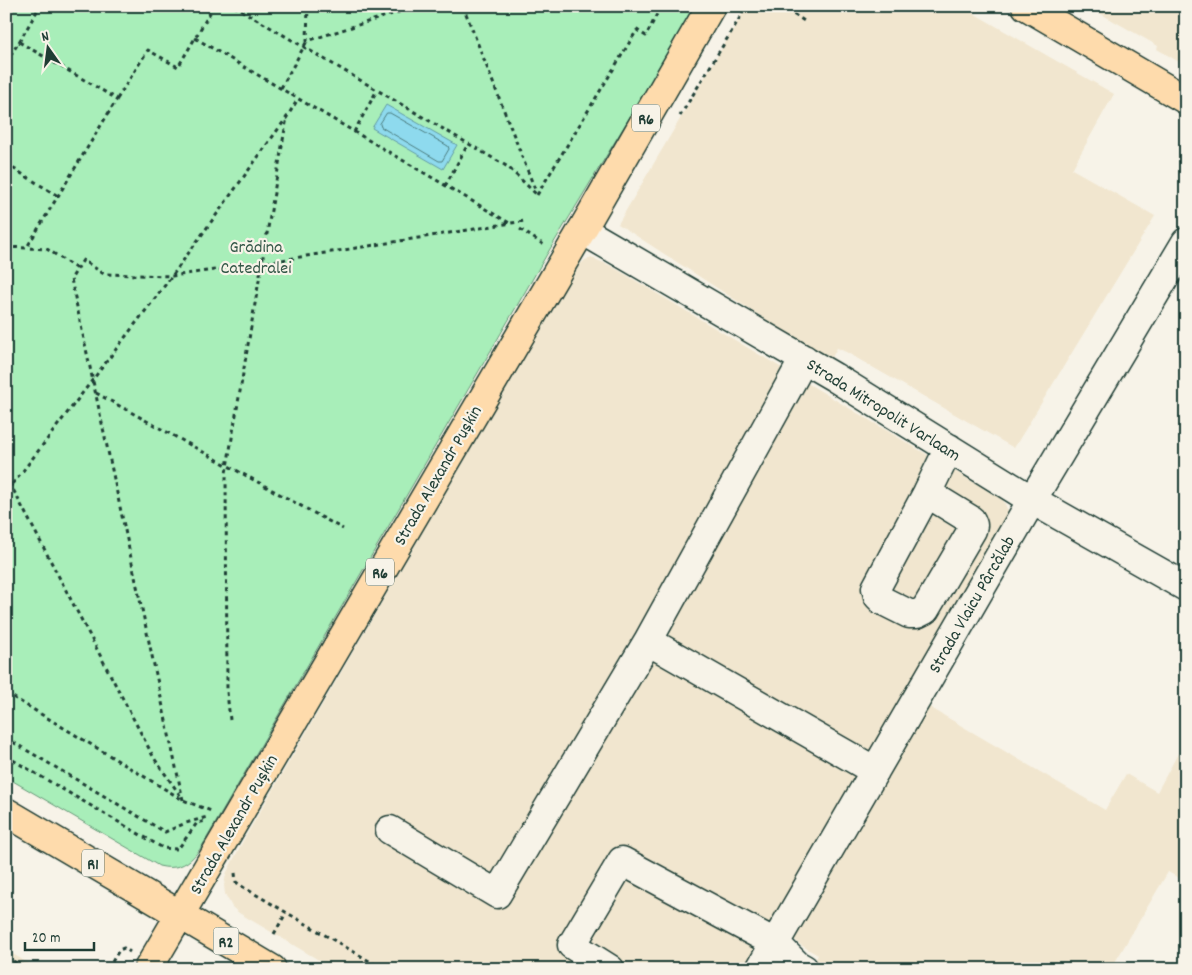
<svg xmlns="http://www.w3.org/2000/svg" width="1192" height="975" viewBox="0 0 1192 975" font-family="Dekko,sans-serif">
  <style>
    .built { fill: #f1e6cf }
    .green { fill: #a8eeb9; stroke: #649676 }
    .water { fill: #8edaee; stroke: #629ba4 }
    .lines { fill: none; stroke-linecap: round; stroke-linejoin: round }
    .shore { stroke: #4b7c7e; stroke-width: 1 }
    .minor-casing { stroke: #1f3d34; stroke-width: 31 }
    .major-casing { stroke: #1f3d34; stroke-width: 31 }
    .path { stroke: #1f3d34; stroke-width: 3; stroke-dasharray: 4 4; stroke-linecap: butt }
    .minor { stroke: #f7f3e8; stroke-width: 28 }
    .major { stroke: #fedbac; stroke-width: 28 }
    .labels { text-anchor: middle; stroke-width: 4.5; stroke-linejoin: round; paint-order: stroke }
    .shield { fill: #f7f3e8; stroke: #60746a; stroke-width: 1 }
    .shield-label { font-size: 16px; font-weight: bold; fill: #1f3d34 }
    .park-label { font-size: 18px; fill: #345848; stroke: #f7f3e8 }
    .street-label { font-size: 18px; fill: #1f3d34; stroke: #f7f3e8 }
  </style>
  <rect width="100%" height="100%" fill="#f7f3e8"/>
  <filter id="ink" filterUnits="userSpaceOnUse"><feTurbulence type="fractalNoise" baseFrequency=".02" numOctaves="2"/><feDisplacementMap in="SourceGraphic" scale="10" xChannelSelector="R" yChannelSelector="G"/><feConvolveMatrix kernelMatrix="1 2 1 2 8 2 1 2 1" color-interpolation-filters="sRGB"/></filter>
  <g filter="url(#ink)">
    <path class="built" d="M747 6H961L1114 94 1072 169 1155 216 1014 448 846 352 837 348 830 361 618 224Z
      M1087 6H1186V66L1157 49 1158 46Z
      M592 258 611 266 1003 500 1009 513 748 969H334L239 913 232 907 225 894 224 885 226 874 243 841 576 268 585 260Z
      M926 705 1105 810 1126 774 1157 792 1186 739V882L1168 872 1111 969H811L818 955 799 944 795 940 794 935Z
      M6 950 38 969H6Z
      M182 962 195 964 203 969H169L175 964Z"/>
    <path class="green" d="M6 6H697L550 249 215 824C201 847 191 874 159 866L6 777Z"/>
    <path class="water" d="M386 105 457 145 443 169 372 128Z"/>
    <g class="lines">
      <path class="shore" d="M387 113H390L448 146 449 149 442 161H439L381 127 380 124Z"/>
      <defs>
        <path id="minor" d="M582 230 834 377 1032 500 1186 587
          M804 359 648 641 875 771
          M927 493 971 520 973 525 972 530 925 610 917 614H909L883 601 878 596 876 588 927 493 949 448
          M390 830 497 894 648 641
          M610 969 572 945 622 861 775 943 797 965 804 969
          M760 969 1032 500 1186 242"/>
        <path id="major" d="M1026 6 1186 100
          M6 812 272 969
          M148 969 582 230 711 6"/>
      </defs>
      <use href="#minor" class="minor-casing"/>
      <use href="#major" class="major-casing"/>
      <path class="path" d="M234 6 508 167 537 195
        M308 6 307 41 418 6
        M463 6 536 192
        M780 6 806 22
        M195 38 511 224
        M19 42 40 6
        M6 62 19 42 117 99 27 247
        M281 88 307 41
        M117 99 148 50 178 67 214 6
        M680 116 747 6
        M354 132 377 90
        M6 164 58 196
        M445 186 468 144
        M537 195 637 30 646 36 661 6
        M520 229 544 245
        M6 247 47 249 77 269
        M96 393 343 529
        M6 476 154 758 182 798
        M6 489 16 480 172 276 287 117 298 99
        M6 693 183 800 211 811
        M230 720 227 692 226 473 287 117
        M6 738 165 832 186 823 207 817
        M6 756 163 848 178 849 197 823 206 821
        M183 800 71 279 83 260 104 274 172 276 263 263 524 221
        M235 873 236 882 243 887 383 969
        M274 934 286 913
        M6 957 27 969
        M108 969 119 950 124 948 130 952"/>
      <use href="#minor" class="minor"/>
      <use href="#major" class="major"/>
    </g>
  </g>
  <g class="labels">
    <g class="shield">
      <rect x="632" y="104.5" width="28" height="27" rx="4"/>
      <rect x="366" y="558.5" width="28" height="27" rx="4"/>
      <rect x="82" y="849.5" width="22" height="27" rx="4"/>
      <rect x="213.5" y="927.5" width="25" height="27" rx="4"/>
    </g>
    <g class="shield-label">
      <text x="646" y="124">R6</text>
      <text x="380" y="578">R6</text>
      <text x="93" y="869">R1</text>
      <text x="226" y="947">R2</text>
    </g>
    <g class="park-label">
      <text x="256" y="252">Grădina<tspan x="256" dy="21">Catedralei</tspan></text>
    </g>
    <g class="street-label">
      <text transform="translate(884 409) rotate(32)" y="6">Strada Mitropolit Varlaam</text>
      <text transform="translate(437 475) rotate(-60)" y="6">Strada Alexandr Pușkin</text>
      <text transform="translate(971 604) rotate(-60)" y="6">Strada Vlaicu Pârcălab</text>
      <text transform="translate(233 824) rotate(-60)" y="6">Strada Alexandr Pușkin</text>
    </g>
  </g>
  <rect width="1192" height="975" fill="none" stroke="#f7f3e8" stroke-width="25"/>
  <rect x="12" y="12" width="1167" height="950" fill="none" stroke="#1f3d34" stroke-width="2" filter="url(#ink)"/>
  <g transform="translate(48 48) rotate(346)" stroke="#f7f3e8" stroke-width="4" paint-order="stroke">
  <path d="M0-4L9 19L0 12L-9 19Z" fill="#1f3d34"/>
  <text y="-8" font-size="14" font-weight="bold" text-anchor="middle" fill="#1f3d34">N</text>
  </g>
  <path d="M25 942v8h69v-8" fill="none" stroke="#1f3d34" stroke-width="2.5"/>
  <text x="32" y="942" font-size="15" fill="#1f3d34" stroke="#f7f3e8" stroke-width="4" paint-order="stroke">20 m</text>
</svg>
